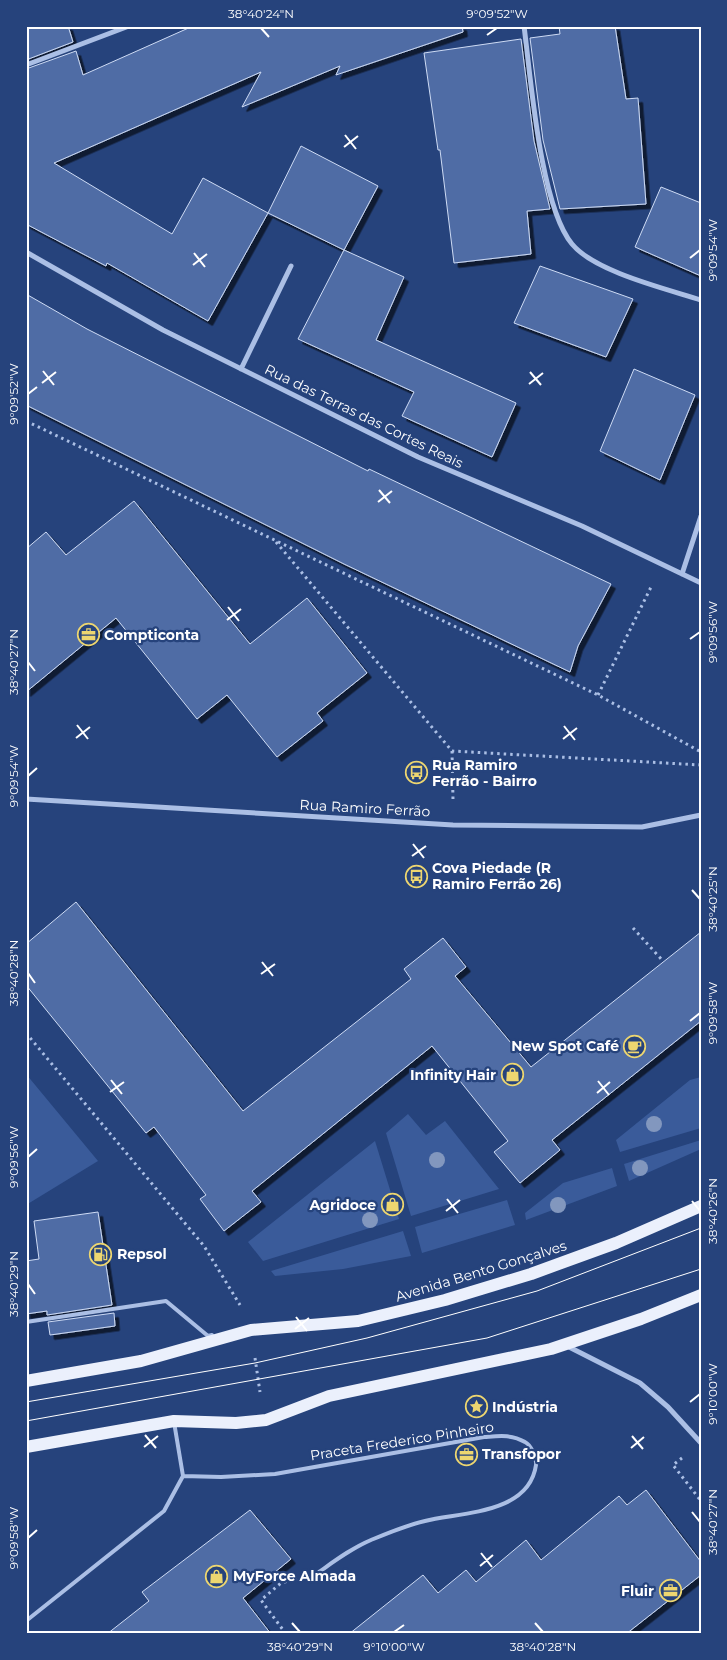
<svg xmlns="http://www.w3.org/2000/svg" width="727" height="1660" viewBox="0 0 727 1660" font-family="Montserrat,sans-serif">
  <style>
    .green { fill: #3a5b9a }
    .building { fill: #4f6ca5; stroke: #cedbf4; filter: url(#shadow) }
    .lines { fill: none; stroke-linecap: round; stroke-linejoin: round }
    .path { stroke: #abbfe5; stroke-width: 3; stroke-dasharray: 2.5 4; stroke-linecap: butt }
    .service { stroke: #abbfe5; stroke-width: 4 }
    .minor { stroke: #abbfe5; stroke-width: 5 }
    .primary { stroke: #ebf0fc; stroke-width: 12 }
    .tram { stroke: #fff; stroke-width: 1 }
    .tree { fill: #8297be }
    .ticks { fill: none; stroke: #fff; stroke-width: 2 }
    .labels { text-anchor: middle; stroke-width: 4.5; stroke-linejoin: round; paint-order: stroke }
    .street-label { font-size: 14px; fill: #fff; stroke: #26437c }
    .poi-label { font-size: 14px; font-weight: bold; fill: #fff; stroke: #26437c; text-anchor: start }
    .neatline { fill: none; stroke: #fff; stroke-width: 2 }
    .ticks-label { font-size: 12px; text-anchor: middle; fill: #fff }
  </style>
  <defs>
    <filter id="shadow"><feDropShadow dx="4.5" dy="4.5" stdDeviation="0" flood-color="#0009"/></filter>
  </defs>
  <rect width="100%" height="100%" fill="#26437c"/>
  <path class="green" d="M26 1074 98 1161 26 1205Z
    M701 1077V1128L620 1152 616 1140 690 1080Z
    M408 1114 426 1135 445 1121 499 1189 411 1216 386 1133Z
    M701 1140V1149L629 1181 624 1164Z
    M375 1141 399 1219 263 1261 248 1242Z
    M612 1168 617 1186 526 1220 525 1213 563 1183Z
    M507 1200 515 1225 422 1253 415 1227Z
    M403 1231 411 1256 343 1269 275 1276 271 1271Z"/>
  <path class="building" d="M26 26H68L73 42 26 60Z
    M193 26H462L463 32 336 75 340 66 242 107 261 72 54 163 172 234 203 178 268 213 208 321 107 263 106 266 26 224V69L76 51 83 75Z
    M559 26H615L626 99 638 98 646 204 560 209 543 140 530 38 560 34Z
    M521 39 534 141 550 209 527 211 531 254 454 263 440 150H438L424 53Z
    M301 146 378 186 344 250 268 213Z
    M661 187 701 203V276L635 247Z
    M344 250 404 277 376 340 516 403 492 457 402 416 414 392 298 339Z
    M540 266 633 299 606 357 514 323Z
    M26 294 87 329 368 471 369 469 611 584 578 646 570 672 344 564 26 405Z
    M634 369 695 395 660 480 600 451Z
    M134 501 250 644 307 598 367 673 317 713 323 721 277 757 227 695 197 719 116 618 26 692V549L46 532 66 555Z
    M76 902 243 1111 411 979 404 969 443 938 466 967 455 976 531 1067 701 932V1021L552 1140 560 1150 520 1183 494 1152 508 1141 432 1046 252 1191 261 1202 224 1231 200 1199 206 1195 154 1127 146 1133 26 985V944Z
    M98 1212 112 1305 47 1315V1311L26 1314V1261L39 1259 34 1221Z
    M114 1313 115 1326 50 1335 48 1322Z
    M646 1490 701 1562V1575L626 1634H349L423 1575 438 1593 466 1570 476 1582 526 1540 541 1560 619 1496 627 1505Z
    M250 1510 291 1559 243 1598 271 1634H107L149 1601 142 1592Z"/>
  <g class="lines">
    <path class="path" d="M26 421 598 695 701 752
      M276 542 452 751 701 765
      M598 695 651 587
      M452 751 453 800
      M633 928 663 961
      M26 1033 204 1246 240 1305
      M255 1358 260 1392
      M682 1458 673 1465 701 1501
      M286 1634 261 1600 281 1583 297 1579"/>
    <path class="service" d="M26 1322 166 1301 208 1336 212 1335
      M183 1476 221 1477 275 1474 484 1437C499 1436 511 1434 525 1442 531 1445 537 1458 536 1465 529 1514 462 1512 425 1521 407 1525 388 1533 371 1540 352 1548 336 1560 319 1572
      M26 1621 164 1511 183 1476 174 1422"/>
    <path class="minor" d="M524 26C531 79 540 205 572 244 595 272 667 289 701 300
      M26 65 129 26
      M26 252 163 330 418 457 582 526 701 583
      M241 369 291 266
      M682 574 701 516
      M26 799 453 825 642 827 701 815
      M567 1346 640 1383 668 1407 701 1443"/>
    <path class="primary" d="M26 1381 141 1361 251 1330 358 1321 445 1300 531 1274 616 1243 701 1206
      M26 1447 174 1421 236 1423 266 1420 329 1396 551 1349 641 1319 701 1295"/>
    <path class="tram" d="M26 1402 255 1363 367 1338 537 1291 701 1228
      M26 1421 487 1338 701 1269"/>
  </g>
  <g class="tree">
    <circle cx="654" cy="1124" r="8"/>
    <circle cx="437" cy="1160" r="8"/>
    <circle cx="640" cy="1168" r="8"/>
    <circle cx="558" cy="1205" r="8"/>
    <circle cx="370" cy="1220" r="8"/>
  </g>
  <path class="ticks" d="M261 28 269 37M487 35 497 28M345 135 356 149M344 147 358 136M194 253 205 267M690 258 700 250M193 265 207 254M43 371 54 385M530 372 541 385M42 383 56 372M529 384 543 373M28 394 37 387M379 490 390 503M378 502 392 491M228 607 239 621M227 620 241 609M690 639 700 632M28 662 35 671M77 725 88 739M564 726 575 740M76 738 90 727M563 739 577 728M28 776 37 768M413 844 424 858M412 856 426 846M692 890 700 899M262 962 273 976M28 973 35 983M261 974 275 964M690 1021 700 1013M111 1080 122 1094M598 1081 609 1095M110 1092 124 1082M597 1093 610 1082M28 1157 37 1149M447 1199 458 1213M692 1201 700 1211M446 1211 460 1200M28 1284 35 1294M296 1317 307 1331M295 1329 309 1318M690 1402 700 1394M145 1435 156 1448M632 1436 643 1449M144 1447 158 1436M631 1448 644 1437M692 1512 700 1522M28 1538 37 1530M481 1553 492 1567M480 1566 493 1555M292 1623 300 1632M535 1623 543 1632M394 1632 404 1625"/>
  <defs>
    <symbol id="office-ring" viewBox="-11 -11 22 22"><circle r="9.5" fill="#26437c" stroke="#edd670" stroke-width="1.5"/><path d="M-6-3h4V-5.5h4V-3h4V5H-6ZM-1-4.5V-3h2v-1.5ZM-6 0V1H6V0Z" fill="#edd670"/></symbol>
    <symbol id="bus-ring" viewBox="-11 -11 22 22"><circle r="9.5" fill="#26437c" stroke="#edd670" stroke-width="1.5"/><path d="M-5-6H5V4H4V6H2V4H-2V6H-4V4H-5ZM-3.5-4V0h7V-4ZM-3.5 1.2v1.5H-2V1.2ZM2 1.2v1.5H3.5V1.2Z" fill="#edd670"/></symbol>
    <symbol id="cafe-ring" viewBox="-11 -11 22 22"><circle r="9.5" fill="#26437c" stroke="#edd670" stroke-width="1.5"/><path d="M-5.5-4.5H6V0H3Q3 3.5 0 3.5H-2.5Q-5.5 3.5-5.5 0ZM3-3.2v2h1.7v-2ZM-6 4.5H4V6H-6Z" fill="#edd670"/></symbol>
    <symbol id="shop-ring" viewBox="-11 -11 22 22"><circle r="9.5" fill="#26437c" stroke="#edd670" stroke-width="1.5"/><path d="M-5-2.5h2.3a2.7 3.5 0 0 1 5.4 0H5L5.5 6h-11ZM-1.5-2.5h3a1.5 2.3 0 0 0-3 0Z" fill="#edd670"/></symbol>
    <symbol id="fuel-ring" viewBox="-11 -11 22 22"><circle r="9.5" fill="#26437c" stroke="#edd670" stroke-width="1.5"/><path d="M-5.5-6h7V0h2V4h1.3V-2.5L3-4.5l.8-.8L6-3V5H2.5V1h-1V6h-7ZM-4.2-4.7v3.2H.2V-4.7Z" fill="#edd670"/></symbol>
    <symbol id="sight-ring" viewBox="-11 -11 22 22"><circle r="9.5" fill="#26437c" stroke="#edd670" stroke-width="1.5"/><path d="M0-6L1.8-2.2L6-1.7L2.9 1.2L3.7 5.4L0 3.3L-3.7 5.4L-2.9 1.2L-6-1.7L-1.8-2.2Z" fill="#edd670"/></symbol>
  </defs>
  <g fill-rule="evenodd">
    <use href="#office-ring" x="76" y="622" width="25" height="25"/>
    <use href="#bus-ring" x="404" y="760" width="25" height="25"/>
    <use href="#bus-ring" x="404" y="864" width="25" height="25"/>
    <use href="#cafe-ring" x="622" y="1034" width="25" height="25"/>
    <use href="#shop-ring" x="500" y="1062" width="25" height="25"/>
    <use href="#shop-ring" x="380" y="1192" width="25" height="25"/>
    <use href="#fuel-ring" x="88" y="1242" width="25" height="25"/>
    <use href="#sight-ring" x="464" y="1394" width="25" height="25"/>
    <use href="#office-ring" x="454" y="1442" width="25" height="25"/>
    <use href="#shop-ring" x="204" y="1564" width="25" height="25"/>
    <use href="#office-ring" x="658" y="1578" width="25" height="25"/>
  </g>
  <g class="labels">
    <g class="street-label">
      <text transform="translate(364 416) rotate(26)" y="5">Rua das Terras das Cortes Reais</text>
      <text transform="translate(365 808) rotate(3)" y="5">Rua Ramiro Ferrão</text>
      <text transform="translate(481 1271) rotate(-17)" y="5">Avenida Bento Gonçalves</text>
      <text transform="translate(402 1441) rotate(-9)" y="5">Praceta Frederico Pinheiro</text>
    </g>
    <g class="poi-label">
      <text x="104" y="640">Compticonta</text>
      <text x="432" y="770">Rua Ramiro<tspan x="432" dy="16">Ferrão - Bairro</tspan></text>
      <text x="432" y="873">Cova Piedade (R<tspan x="432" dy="16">Ramiro Ferrão 26)</tspan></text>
      <text x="619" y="1051" text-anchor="end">New Spot Café</text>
      <text x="496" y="1080" text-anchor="end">Infinity Hair</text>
      <text x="376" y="1210" text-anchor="end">Agridoce</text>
      <text x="117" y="1259">Repsol</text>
      <text x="492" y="1412">Indústria</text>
      <text x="482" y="1459">Transfopor</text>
      <text x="233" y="1581">MyForce Almada</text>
      <text x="654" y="1596" text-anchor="end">Fluir</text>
    </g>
  </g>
  <rect width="727" height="1660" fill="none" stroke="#26437c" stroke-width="55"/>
  <rect x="28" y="28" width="672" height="1604" class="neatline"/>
  <g class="ticks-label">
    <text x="261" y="18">38°40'24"N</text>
    <text x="497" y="18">9°09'52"W</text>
    <text transform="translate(713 250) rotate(-90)" y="4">9°09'54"W</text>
    <text transform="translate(14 394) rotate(-90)" y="4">9°09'52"W</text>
    <text transform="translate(713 632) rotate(-90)" y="4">9°09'56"W</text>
    <text transform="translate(14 662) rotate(-90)" y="4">38°40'27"N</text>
    <text transform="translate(14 776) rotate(-90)" y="4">9°09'54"W</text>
    <text transform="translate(713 899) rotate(-90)" y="4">38°40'25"N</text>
    <text transform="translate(14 973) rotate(-90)" y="4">38°40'28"N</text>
    <text transform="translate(713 1013) rotate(-90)" y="4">9°09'58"W</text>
    <text transform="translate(14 1157) rotate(-90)" y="4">9°09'56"W</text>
    <text transform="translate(713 1211) rotate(-90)" y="4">38°40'26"N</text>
    <text transform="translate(14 1284) rotate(-90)" y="4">38°40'29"N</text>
    <text transform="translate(713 1394) rotate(-90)" y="4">9°10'00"W</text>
    <text transform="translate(713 1522) rotate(-90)" y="4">38°40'27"N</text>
    <text transform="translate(14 1538) rotate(-90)" y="4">9°09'58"W</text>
    <text x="300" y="1651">38°40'29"N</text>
    <text x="394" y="1651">9°10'00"W</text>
    <text x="543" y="1651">38°40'28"N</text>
  </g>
</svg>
